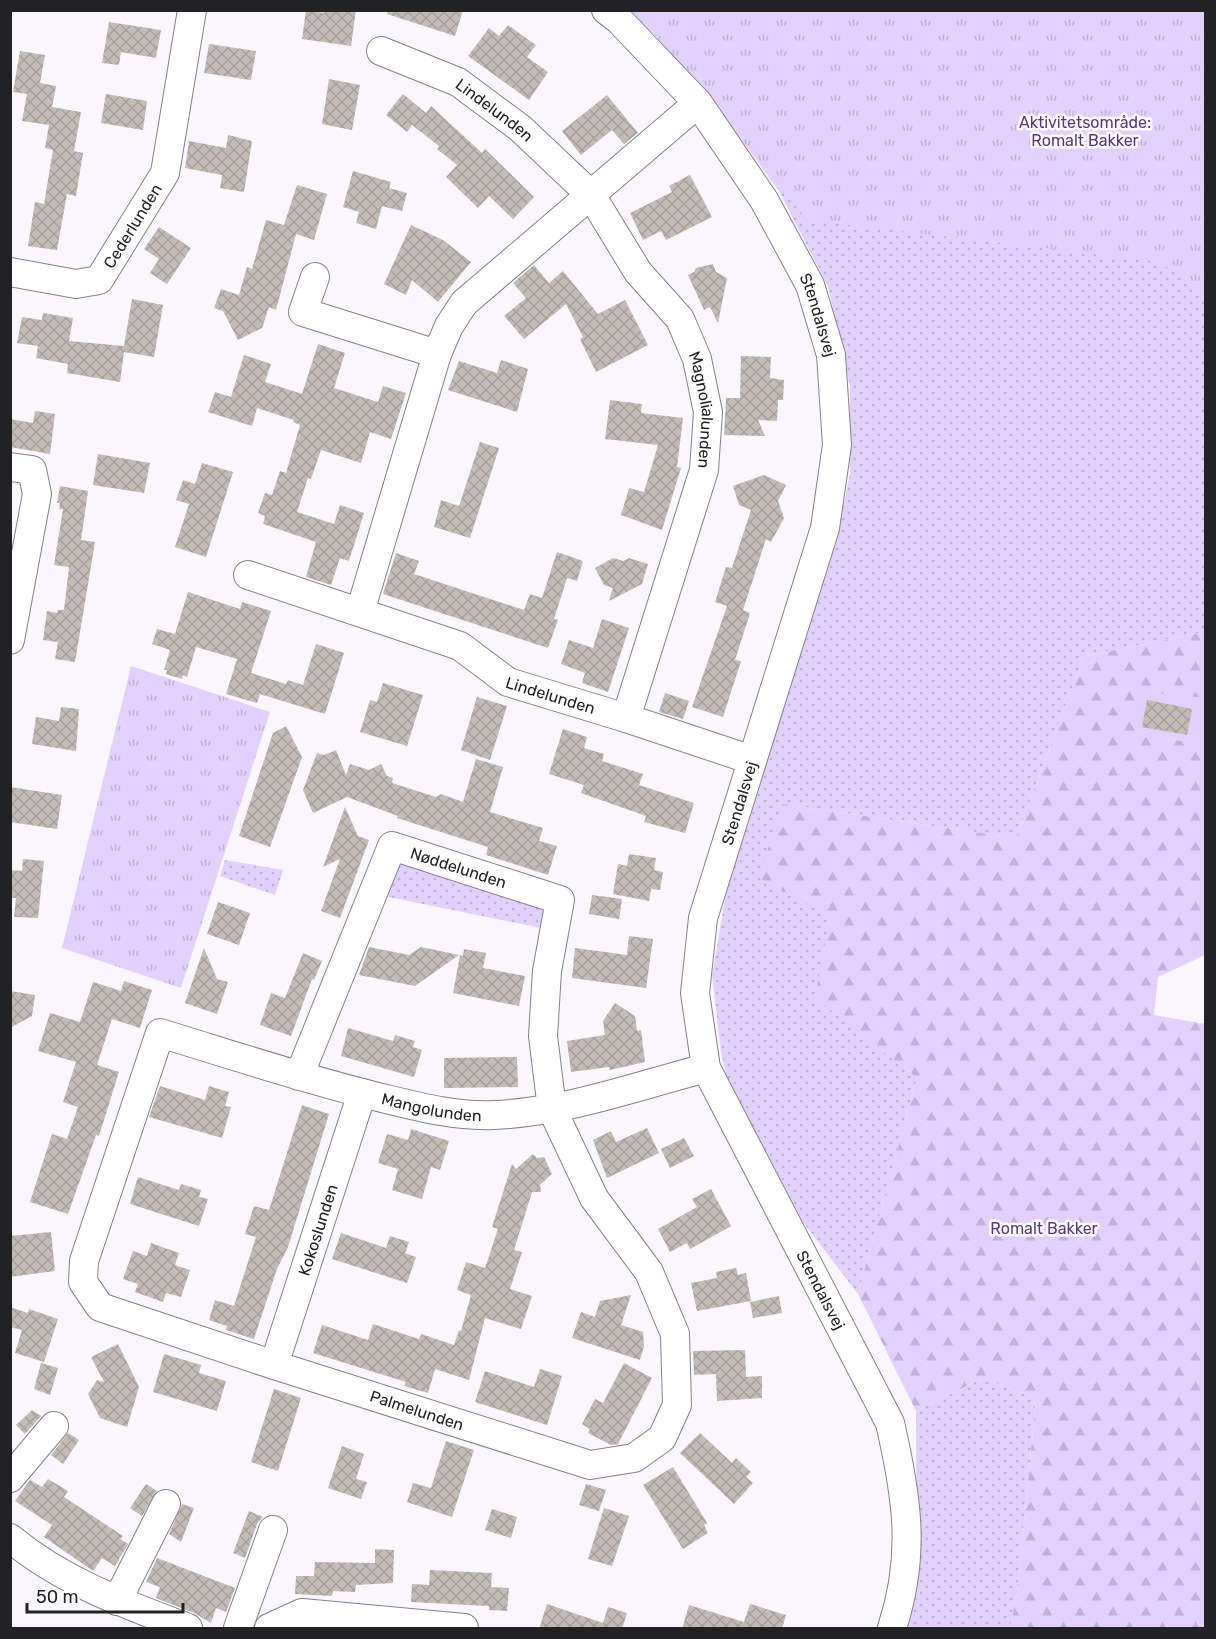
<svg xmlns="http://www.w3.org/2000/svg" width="1216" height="1639" viewBox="0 0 1216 1639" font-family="Rubik,sans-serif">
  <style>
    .grass { fill: url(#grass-dots) }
    .forest { fill: url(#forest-firs) }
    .park { fill: url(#park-tufts) }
    .garden { fill: #e3d0fe }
    .building { fill: url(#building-cross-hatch) }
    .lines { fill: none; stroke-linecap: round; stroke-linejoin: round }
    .minor-casing { stroke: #838188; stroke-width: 30 }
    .minor { stroke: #fff; stroke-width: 28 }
    .labels { text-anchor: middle; stroke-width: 5; stroke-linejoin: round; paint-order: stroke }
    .street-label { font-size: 16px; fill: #222124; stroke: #fff }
    .park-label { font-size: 16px; fill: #57367d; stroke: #fff }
  </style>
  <defs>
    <pattern id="grass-dots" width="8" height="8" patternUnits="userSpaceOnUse" patternTransform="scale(1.5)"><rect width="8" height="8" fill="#e3d0fe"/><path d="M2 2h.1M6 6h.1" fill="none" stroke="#c2b2da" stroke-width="1.8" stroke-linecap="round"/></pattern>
    <pattern id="forest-firs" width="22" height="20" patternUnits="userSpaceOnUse" patternTransform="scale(1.5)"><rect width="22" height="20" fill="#e3d0fe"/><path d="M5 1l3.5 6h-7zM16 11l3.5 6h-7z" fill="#c2b2da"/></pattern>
    <pattern id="park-tufts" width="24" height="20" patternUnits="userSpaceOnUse" patternTransform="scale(1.5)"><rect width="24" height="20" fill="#e3d0fe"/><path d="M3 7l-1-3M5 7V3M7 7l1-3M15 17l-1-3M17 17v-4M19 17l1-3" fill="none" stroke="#c2b2da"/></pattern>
    <pattern id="building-cross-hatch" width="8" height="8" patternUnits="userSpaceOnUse" patternTransform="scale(1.5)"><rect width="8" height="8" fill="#c3bcb6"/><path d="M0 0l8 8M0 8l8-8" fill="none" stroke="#a7a19c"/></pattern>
  </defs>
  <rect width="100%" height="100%" fill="#f9f6fe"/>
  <path class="grass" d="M691 11 1205 285V632L1084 656 1016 838 782 804 830 916 816 998 917 1078 858 1294 793 1209 729 1088 721 1052 712 976 730 870 839 528 850 473V386L828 286 779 191 731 125 656 40Z
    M225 860 283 870 275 895 220 876Z
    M393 861 545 905 546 929 379 895Z
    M983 1378 1036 1398 1018 1586 1010 1628H901L917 1567 916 1411Z"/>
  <path class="forest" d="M1205 632V955L1158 977 1154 1015 1205 1024V1628H1010L1018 1586 1036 1398 983 1378 916 1411 858 1294 917 1078 815 998 830 916 759 878 782 804 1016 838 1084 656Z"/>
  <path class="park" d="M628 11H1205V295L1160 262 807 220 657 37Z
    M131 666 270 712 181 988 62 948Z"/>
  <path class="garden" d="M1145 692 1205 698V749L1138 728Z"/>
  <path class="building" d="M306 10 324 13 325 10H356L351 46 302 39Z
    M388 10H463L455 36 387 14Z
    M109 22 161 30 156 58 121 52 119 65 102 63Z
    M508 25 536 45 527 57 548 72 529 100 468 56 489 28 499 36Z
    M209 44 256 51 251 80 204 73Z
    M20 51 45 55 40 83 56 86 52 107 81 112 74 151 83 153 76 196 67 194 57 250 28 246 35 202 44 204 53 150 45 148 49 125 22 121 27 94 13 92Z
    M329 79 360 85 352 130 322 124Z
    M106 94 147 101 143 130 101 123Z
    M403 94 426 113 431 106 482 153 485 149 534 197 513 219 489 196 478 208 446 177 457 165 437 149 439 146 412 125 407 132 386 115Z
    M607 95 638 133 624 144 612 130 581 155 562 131Z
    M228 135 252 141 244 192 220 188 222 175 185 168 189 141 226 148Z
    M353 171 391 182 389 188 407 193 402 211 382 206 376 229 356 223 359 212 343 207Z
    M690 175 712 217 666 240 661 231 643 240 630 213 672 192 669 186Z
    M297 185 327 194 314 240 296 234 276 310 269 307 262 328 238 340 223 311 214 308 221 289 239 295 247 267 252 269 266 220 284 225Z
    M411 225 443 240 471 262 438 302 412 280 406 295 384 284Z
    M159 227 191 248 167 284 150 273 159 259 144 249Z
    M713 264 716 272 727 278 718 323 710 307 704 310 688 275 694 272 696 268Z
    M534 265 549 283 563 271 598 314 625 300 648 345 596 372 580 339 583 337 566 304 524 339 504 316 526 298 513 283Z
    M132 299 163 305 154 357 124 352 120 382 67 373 68 364 36 358 38 346 17 343 22 317 42 320 43 313 73 318 69 341 124 346Z
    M318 344 345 353 334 388 378 402 383 386 406 393 391 439 370 432 361 463 321 450 311 479 308 478 297 512 334 524 340 505 364 513 349 561 340 558 331 585 306 577 316 542 263 524 265 516 258 513 265 493 272 495 280 471 286 473 300 425 293 422 294 420 257 408 252 426 208 412 215 392 231 397 244 355 271 364 265 382 302 394Z
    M741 356 771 357 770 378 784 380 783 400H778L777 421 758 420 765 436 724 435 726 398H740Z
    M501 360 528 369 517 412 448 390 459 361 497 373Z
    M610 400 642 404 641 413 683 418 677 467 681 468 662 530 621 515 629 488 644 492 658 445 605 439Z
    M35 411 55 414 50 454 10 447V419L33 423Z
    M480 442 499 448 470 538 434 527 441 500 459 506Z
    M98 454 150 463 144 493 93 485Z
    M202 463 233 472 206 557 175 547 189 504 176 500 183 480 195 484Z
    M764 475 786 485 778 501 784 518 771 542 766 539 743 610 750 613 735 660 741 661 723 717 692 707 727 606 715 602 726 567 732 568 751 510 739 505 733 486Z
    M60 486 88 491 81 540 95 542 75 662 55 659 58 642 43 640 47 611 57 613 58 610H64L69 567 54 565 63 509H59L60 503H57Z
    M557 552 583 561 577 581 567 578 554 619 558 620 548 648 383 594 396 553 419 561 414 574 524 610 530 594 542 598Z
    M613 558 623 561 629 558 648 564 642 584 609 601 613 588 604 585 595 568Z
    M188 592 240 609 242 602 271 611 251 673 286 684 288 680 303 685 316 644 344 653 325 714 260 694 257 703 226 694 237 659 196 647 187 677 183 675 182 679 166 674 167 670H164L170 650 152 644 157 629 175 634Z
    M602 619 629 628 608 692 582 683 585 673 561 664 569 640 593 648Z
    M383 683 423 695 407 746 360 732 370 700 377 702Z
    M665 693 689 701 683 719 659 712Z
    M477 697 507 706 490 760 461 750Z
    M1147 700 1192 709 1187 735 1142 727Z
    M61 707 79 709 76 751 32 744 36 717 59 721Z
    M286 726 302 757 270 847 239 836 273 733Z
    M563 729 587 737 584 748 604 754 602 761 643 774 639 785 694 803 685 833 644 822 646 816 581 793 584 785 549 774Z
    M336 750 346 775 350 764 369 770 381 764 387 776 393 778 392 783 436 797 441 794 463 802 476 759 503 767 490 812 543 828 539 841 557 846 548 875 486 855 488 847 397 818 398 816 347 797 313 813 303 790 317 753 324 755Z
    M10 787 62 795 57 829 10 822Z
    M345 807 358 836 369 840 340 918 321 911 340 859 323 867Z
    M629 854 656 858 654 870 663 872 660 890 651 889 649 901 613 894 618 864 627 866Z
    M23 859 44 861 38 918 14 917 16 898H10V870L22 871Z
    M592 895 622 899 619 919 589 914Z
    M218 902 250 913 239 945 207 934Z
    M629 936 653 939 646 988 572 978 575 948 627 955Z
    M369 947 409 955 421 947 459 955 415 986 359 975Z
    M204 948 217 979 228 982 217 1014 185 1003Z
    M464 949 486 953 483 968 525 976 519 1006 453 993 460 955 463 956Z
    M303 953 322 961 314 980 312 979 291 1036 260 1025 271 993 285 998Z
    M124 981 152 990 140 1028 112 1019 97 1065 119 1072 99 1136 96 1135 68 1214 30 1202 52 1134 67 1139 78 1107 63 1102 76 1062 38 1051 50 1013 80 1022 93 982 121 991Z
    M10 991 35 995 32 1016 10 1028Z
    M615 1003 635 1016 637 1031 641 1030 645 1062 610 1070 609 1067 571 1072 567 1041 605 1035 603 1021Z
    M348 1028 393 1041 395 1035 415 1041 413 1047 422 1050 414 1077 341 1056Z
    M517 1057 518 1087 444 1088V1058Z
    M160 1086 205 1100 209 1086 229 1092 225 1106 231 1107 222 1138 149 1117Z
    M302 1105 329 1114 288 1247 277 1269 254 1339 226 1330 227 1326 209 1320 215 1300 234 1306 256 1237 245 1234 254 1206 269 1210Z
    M647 1128 659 1153 607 1178 593 1140 611 1131 616 1142Z
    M411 1129 449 1141 440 1170 431 1167 422 1199 392 1190 398 1169 378 1163 387 1134 408 1140Z
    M684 1138 694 1156 670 1168 661 1149Z
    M533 1154 537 1158 544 1157 552 1174 540 1185 541 1192H532L514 1250 522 1252 510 1289 532 1296 521 1329 485 1318 469 1380 435 1369 428 1393 404 1386 406 1382 313 1353 322 1325 368 1340 373 1324 419 1339 421 1334 454 1345 459 1330 461 1331 471 1295 457 1290 466 1262 485 1268 498 1229 492 1227 512 1164 516 1169Z
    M138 1177 179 1190 181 1184 201 1190 199 1197 208 1199 199 1226 130 1204Z
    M711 1189 731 1226 690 1249 687 1243 670 1252 658 1229 697 1207 692 1199Z
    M51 1232 55 1271 10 1277V1236Z
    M341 1233 386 1248 390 1236 409 1242 405 1253 416 1257 407 1283 332 1259Z
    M151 1243 179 1253 175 1265 190 1270 181 1297 166 1293 163 1302 135 1292 138 1284 123 1279 133 1251 147 1256Z
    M736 1268 738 1275 746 1273 751 1301 697 1311 691 1283 717 1278 716 1272Z
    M631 1295 621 1325 643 1332 644 1346 640 1360 572 1338 581 1312 595 1317 600 1301Z
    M779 1296 782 1313 753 1318 750 1302Z
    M10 1307 28 1313 29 1309 58 1319 44 1362 15 1353 22 1330 10 1327Z
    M118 1344 139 1387 127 1427 100 1418 88 1394 97 1380 104 1382 91 1357Z
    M745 1350 746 1377 762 1376V1398L717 1401 716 1374 694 1375 693 1351Z
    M164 1354 201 1365 199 1373 226 1381 217 1411 153 1392Z
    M41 1363 58 1368 50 1395 34 1389Z
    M624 1363 652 1378 618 1444 611 1445 588 1433 590 1429 582 1424 595 1399 603 1403Z
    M540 1369 562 1376 547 1425 475 1402 485 1371 534 1387Z
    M274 1389 301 1398 278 1471 251 1462Z
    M32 1410 41 1416 25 1434 16 1425Z
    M68 1433 79 1440 63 1464 51 1455Z
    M700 1433 732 1463 736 1458 751 1472 746 1477 753 1483 734 1504 680 1453Z
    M446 1441 474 1450 452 1517 407 1502 413 1483 431 1488Z
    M342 1446 364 1454 356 1479 367 1482 361 1499 328 1488Z
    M673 1467 707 1523 704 1525 708 1533 683 1549 643 1485Z
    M48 1479 68 1491 64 1497 123 1536 120 1539 128 1544 115 1566 102 1558 93 1571 44 1537 52 1525 15 1501 30 1480 42 1487Z
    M146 1484 157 1491 142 1516 130 1508Z
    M586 1484 606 1490 599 1511 579 1505Z
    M182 1504 194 1508 181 1542 169 1534Z
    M604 1508 629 1516 612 1566 588 1559Z
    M492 1509 517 1517 511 1538 485 1530Z
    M249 1511 263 1517 257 1524 245 1558 233 1553Z
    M375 1549 394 1550 393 1583 356 1585 355 1592 333 1591 332 1596 295 1594 296 1576H314L315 1562 375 1563Z
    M157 1558 235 1588 226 1612 216 1608 211 1623 194 1613 156 1598 160 1587 146 1582Z
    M430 1570 492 1573 491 1587 509 1588 507 1611 489 1610V1606L411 1602 412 1584 429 1585Z
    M547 1604 603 1623 608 1607 627 1613 622 1629H539Z
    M750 1604 786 1615 782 1629H682L689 1605 744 1622Z"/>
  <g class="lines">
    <defs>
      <g id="minor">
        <path id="s1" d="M606 10 619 20 698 103 764 200 810 285 831 355 837 445 825 528 703 918 695 993 706 1068 890 1423C907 1497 916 1555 892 1628"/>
        <path id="s2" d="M381 51 458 82 520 128 591 195 638 272 680 319 697 359 708 412 704 470 626 718"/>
        <path id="s3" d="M10 272 76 284 99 280 165 173 192 10"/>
        <path d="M315 277 303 312 437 354"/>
        <path d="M10 467 32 470 37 494 10 640"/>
        <path id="s4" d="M248 575 460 646 508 682 626 718 752 760"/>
        <path d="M360 612 437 354 449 326 464 303 698 103"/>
        <path id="s5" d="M299 1076 392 846 560 900 547 971 543 1036 552 1109 594 1198 649 1272 675 1334 677 1405 662 1438 634 1458 590 1465 274 1365 100 1307 83 1282 84 1261 160 1033C232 1055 304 1079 378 1097 415 1106 455 1117 494 1115 566 1112 637 1086 706 1068"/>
        <path id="s6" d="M274 1365 362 1093"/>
        <path d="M10 1478 54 1426"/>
        <path d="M10 1538C63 1582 125 1604 188 1628"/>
        <path d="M117 1601 166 1504"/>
        <path d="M238 1628 273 1530"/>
        <path d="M269 1628 302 1613 464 1628"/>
      </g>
    </defs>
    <use href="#minor" class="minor-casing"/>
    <use href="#minor" class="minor"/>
  </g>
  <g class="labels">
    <g class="street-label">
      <text dy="6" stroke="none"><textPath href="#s2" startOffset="129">Lindelunden</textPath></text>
      <text dy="6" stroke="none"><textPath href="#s3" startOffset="154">Cederlunden</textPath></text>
      <text dy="6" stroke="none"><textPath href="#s1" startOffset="376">Stendalsvej</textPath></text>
      <text dy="6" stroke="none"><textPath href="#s2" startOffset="506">Magnolialunden</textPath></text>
      <text dy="6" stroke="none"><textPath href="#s4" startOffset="328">Lindelunden</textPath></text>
      <text transform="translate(739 803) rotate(-73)" y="6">Stendalsvej</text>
      <text dy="6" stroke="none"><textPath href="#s5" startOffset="318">Nøddelunden</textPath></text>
      <text dy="6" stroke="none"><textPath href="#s5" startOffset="2168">Mangolunden</textPath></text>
      <text dy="6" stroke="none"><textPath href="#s6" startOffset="142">Kokoslunden</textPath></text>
      <text dy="6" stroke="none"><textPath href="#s1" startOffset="1402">Stendalsvej</textPath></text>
      <text transform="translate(417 1410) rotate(18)" y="6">Palmelunden</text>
    </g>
    <g class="park-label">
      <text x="1085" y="128">Aktivitetsområde:<tspan x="1085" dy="18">Romalt Bakker</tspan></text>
      <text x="1044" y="1234">Romalt Bakker</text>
    </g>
  </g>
  <rect width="1216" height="1639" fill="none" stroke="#222124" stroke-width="24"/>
  <path d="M27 1603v9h156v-9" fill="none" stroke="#222124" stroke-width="3"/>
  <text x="36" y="1603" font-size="18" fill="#222124" stroke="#ffffff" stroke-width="4.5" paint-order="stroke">50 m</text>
</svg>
